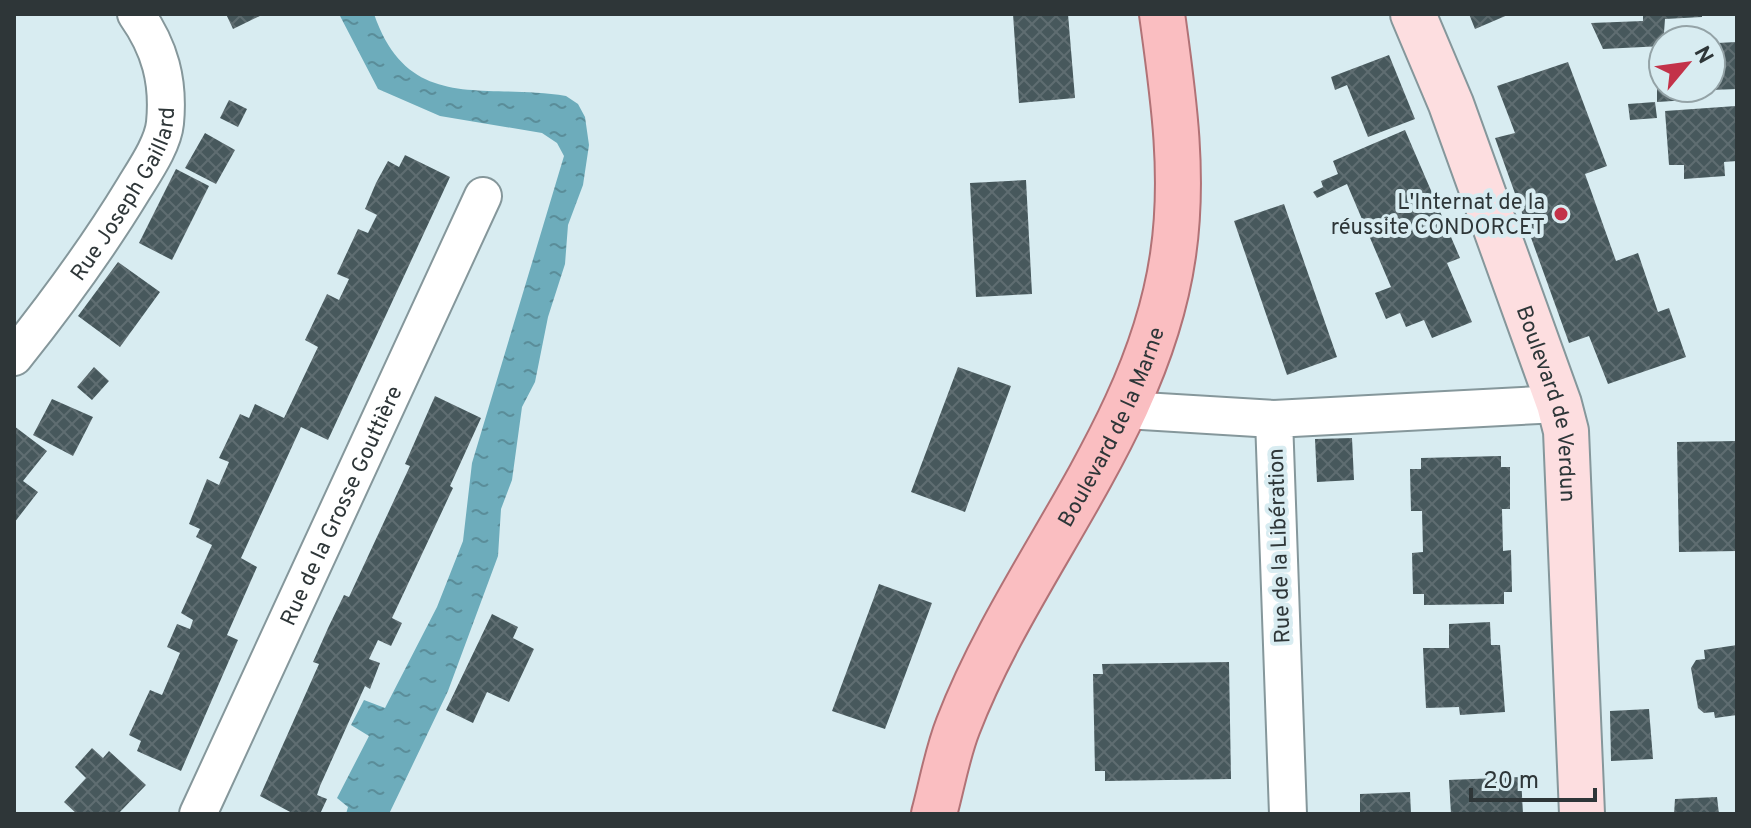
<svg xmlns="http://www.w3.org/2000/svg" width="1751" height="828" viewBox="0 0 1751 828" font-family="Overpass,sans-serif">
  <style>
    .water { fill: url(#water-ripples) }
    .building { fill: url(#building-cross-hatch) }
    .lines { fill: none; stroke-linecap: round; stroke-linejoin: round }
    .street-casing { stroke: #85979b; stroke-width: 40 }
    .secondary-casing { stroke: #85979b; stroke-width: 48 }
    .primary-casing { stroke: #b17276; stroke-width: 48 }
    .street { stroke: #fff; stroke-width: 36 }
    .secondary { stroke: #fddee0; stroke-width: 44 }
    .primary { stroke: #fabec1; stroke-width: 44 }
    .poi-dot { fill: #c33249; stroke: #d8ecf1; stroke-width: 3 }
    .labels { text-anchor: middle; stroke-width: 8; stroke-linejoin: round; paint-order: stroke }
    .street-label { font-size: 22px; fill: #2e3638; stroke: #d8ecf1 }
    .poi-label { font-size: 22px; fill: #2e3638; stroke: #d8ecf1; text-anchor: end }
  </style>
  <defs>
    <pattern id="water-ripples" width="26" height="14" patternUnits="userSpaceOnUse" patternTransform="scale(2)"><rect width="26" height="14" fill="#6dacbb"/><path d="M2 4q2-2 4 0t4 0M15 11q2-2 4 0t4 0" fill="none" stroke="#5a8d99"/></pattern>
    <pattern id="building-cross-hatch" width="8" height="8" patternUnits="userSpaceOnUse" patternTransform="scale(2)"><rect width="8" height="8" fill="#47585c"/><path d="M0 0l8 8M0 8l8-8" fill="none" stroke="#5f6d71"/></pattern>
  </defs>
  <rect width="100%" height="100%" fill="#d8ecf1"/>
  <path class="water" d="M339 14H374C409 115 485 82 566 96L578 104 585 117 589 145 583 185 568 225 565 264 548 317 535 382 522 407 512 480 501 509 498 556 448 691 389 814H346L348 807 337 798 369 736 351 725 364 700 385 708 437 607 463 541 472 463 564 156 557 143 542 133 440 116 378 89Z"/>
  <path class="building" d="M226 14H264L233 29Z
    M1013 14H1068L1075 98 1019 103Z
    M1469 14H1510L1475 29Z
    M1643 14H1702V17L1665 19 1663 46 1603 49 1591 23 1643 21Z
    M1737 42V89L1711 90V60H1718L1717 43Z
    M1389 55 1415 119 1368 137 1347 85 1335 90 1331 77Z
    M1568 62 1607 166 1585 174 1616 261 1638 253 1658 312 1669 308 1686 357 1608 384 1589 336 1569 343 1495 138 1515 133 1497 86Z
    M1663 86 1703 88 1704 99 1657 102V87Z
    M229 100 247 109 238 127 220 118Z
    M1655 102 1657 118 1630 120 1628 104Z
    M1736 106 1737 161 1724 162 1725 176 1684 179V165H1669L1665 111Z
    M1405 130 1460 258 1447 263 1472 322 1432 338 1424 320 1406 327 1400 313 1386 319 1375 293 1391 287 1347 184 1317 198 1313 192 1323 187 1321 181 1338 174 1333 161Z
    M205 133 235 150 216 184 185 168Z
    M405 155 450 177 328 440 301 427 241 558 257 567 227 635 238 640 181 771 137 751 141 741 129 735 150 690 162 695 180 653 167 647 177 624 190 629 193 620 181 613 212 545 196 537 200 529 189 524 207 479 219 485 229 462 219 458 240 414 249 418 255 404 284 418 318 347 305 340 327 294 339 300 349 279 337 274 358 229 368 233 377 215 365 209 376 183 388 161 399 167Z
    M176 169 209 186 172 260 139 243Z
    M1026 180 1032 294 976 297 970 183Z
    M1284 204 1337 357 1287 375 1234 221Z
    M118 262 160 292 120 347 78 316Z
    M94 367 109 381 92 400 77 387Z
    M958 367 1011 386 965 512 911 492Z
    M435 396 481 418 450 486 453 488 392 618 402 623 391 646 378 640 369 659 380 663 370 689 365 686 320 786 317 795 327 799 320 814H294L260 796 319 664 313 662 328 628 344 595 349 597 410 466 405 464Z
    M52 399 93 417 73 456 33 435Z
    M14 426 47 451 23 481 38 492 14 523Z
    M1352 438 1354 480 1317 482 1315 439Z
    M1737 441V551L1679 552 1677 442Z
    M1501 456V467H1510V509H1502L1503 551 1511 550 1512 592H1504V604L1424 605V594H1413L1412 553 1423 552 1422 511H1411L1410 469H1421V458Z
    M879 584 932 603 885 729 832 711Z
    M492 614 518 627 513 638 534 649 509 702 487 692 473 723 446 710Z
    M1490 622 1491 645H1500L1505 712 1460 715 1459 707 1426 708 1423 648H1449V624Z
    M1737 645V715L1715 718 1714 712 1704 713 1698 708 1691 668 1696 660 1705 659 1704 650Z
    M1229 662 1231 779 1105 781V771H1095L1093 674H1103L1102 664Z
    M1649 709 1653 759 1611 761 1610 711Z
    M92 748 103 758 109 751 146 785 118 814H77L64 802 86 778 75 767Z
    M1521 777 1523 814H1451L1449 780Z
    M1410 792 1411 814H1360V794Z
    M1717 797 1719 814H1674L1675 799Z"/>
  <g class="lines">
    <defs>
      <g id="street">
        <path id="s1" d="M14 357C58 302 97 249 134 188 145 170 163 144 165 123 169 81 160 48 136 14"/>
        <path d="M1126 410 1274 419"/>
        <path id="s2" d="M198 814 483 196"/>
        <path d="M1288 814 1274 419 1559 404"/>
      </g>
      <g id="secondary">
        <path id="s3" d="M1413 14 1451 104 1559 404 1566 431 1582 814"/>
      </g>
      <g id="primary">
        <path id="s4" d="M934 814C942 785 947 754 958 726 1020 565 1148 430 1173 255 1185 174 1173 94 1162 14"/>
      </g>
    </defs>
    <use href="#street" class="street-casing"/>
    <use href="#secondary" class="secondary-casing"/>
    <use href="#primary" class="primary-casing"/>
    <use href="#street" class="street"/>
    <use href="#secondary" class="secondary"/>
    <use href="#primary" class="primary"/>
  </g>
  <circle class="poi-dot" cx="1561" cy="214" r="8"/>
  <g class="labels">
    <g class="street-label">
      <text dy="8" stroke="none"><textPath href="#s1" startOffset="198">Rue Joseph Gaillard</textPath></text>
      <text dy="8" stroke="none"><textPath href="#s3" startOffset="414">Boulevard de Verdun</textPath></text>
      <text dy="8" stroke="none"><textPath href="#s4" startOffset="428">Boulevard de la Marne</textPath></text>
      <text dy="8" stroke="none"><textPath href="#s2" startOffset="340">Rue de la Grosse Gouttière</textPath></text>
      <text transform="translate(1278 546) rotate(-92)" y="8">Rue de la Libération</text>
    </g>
    <g class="poi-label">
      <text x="1545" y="209">L'Internat de la<tspan x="1545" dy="25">réussite CONDORCET</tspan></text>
    </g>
  </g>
  <rect width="1751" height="828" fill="none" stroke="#2e3638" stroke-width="32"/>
  <g transform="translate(1687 64) rotate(61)"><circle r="38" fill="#d8ecf1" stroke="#94a3a7" stroke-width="2"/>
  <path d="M0-6L14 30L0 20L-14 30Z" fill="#c33249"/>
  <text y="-12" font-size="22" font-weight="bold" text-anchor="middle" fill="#2e3638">N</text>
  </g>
  <path d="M1471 788v12h124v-12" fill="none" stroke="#2e3638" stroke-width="4"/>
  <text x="1483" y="788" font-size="24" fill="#2e3638" stroke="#d8ecf1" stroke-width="6" paint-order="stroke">20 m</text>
</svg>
